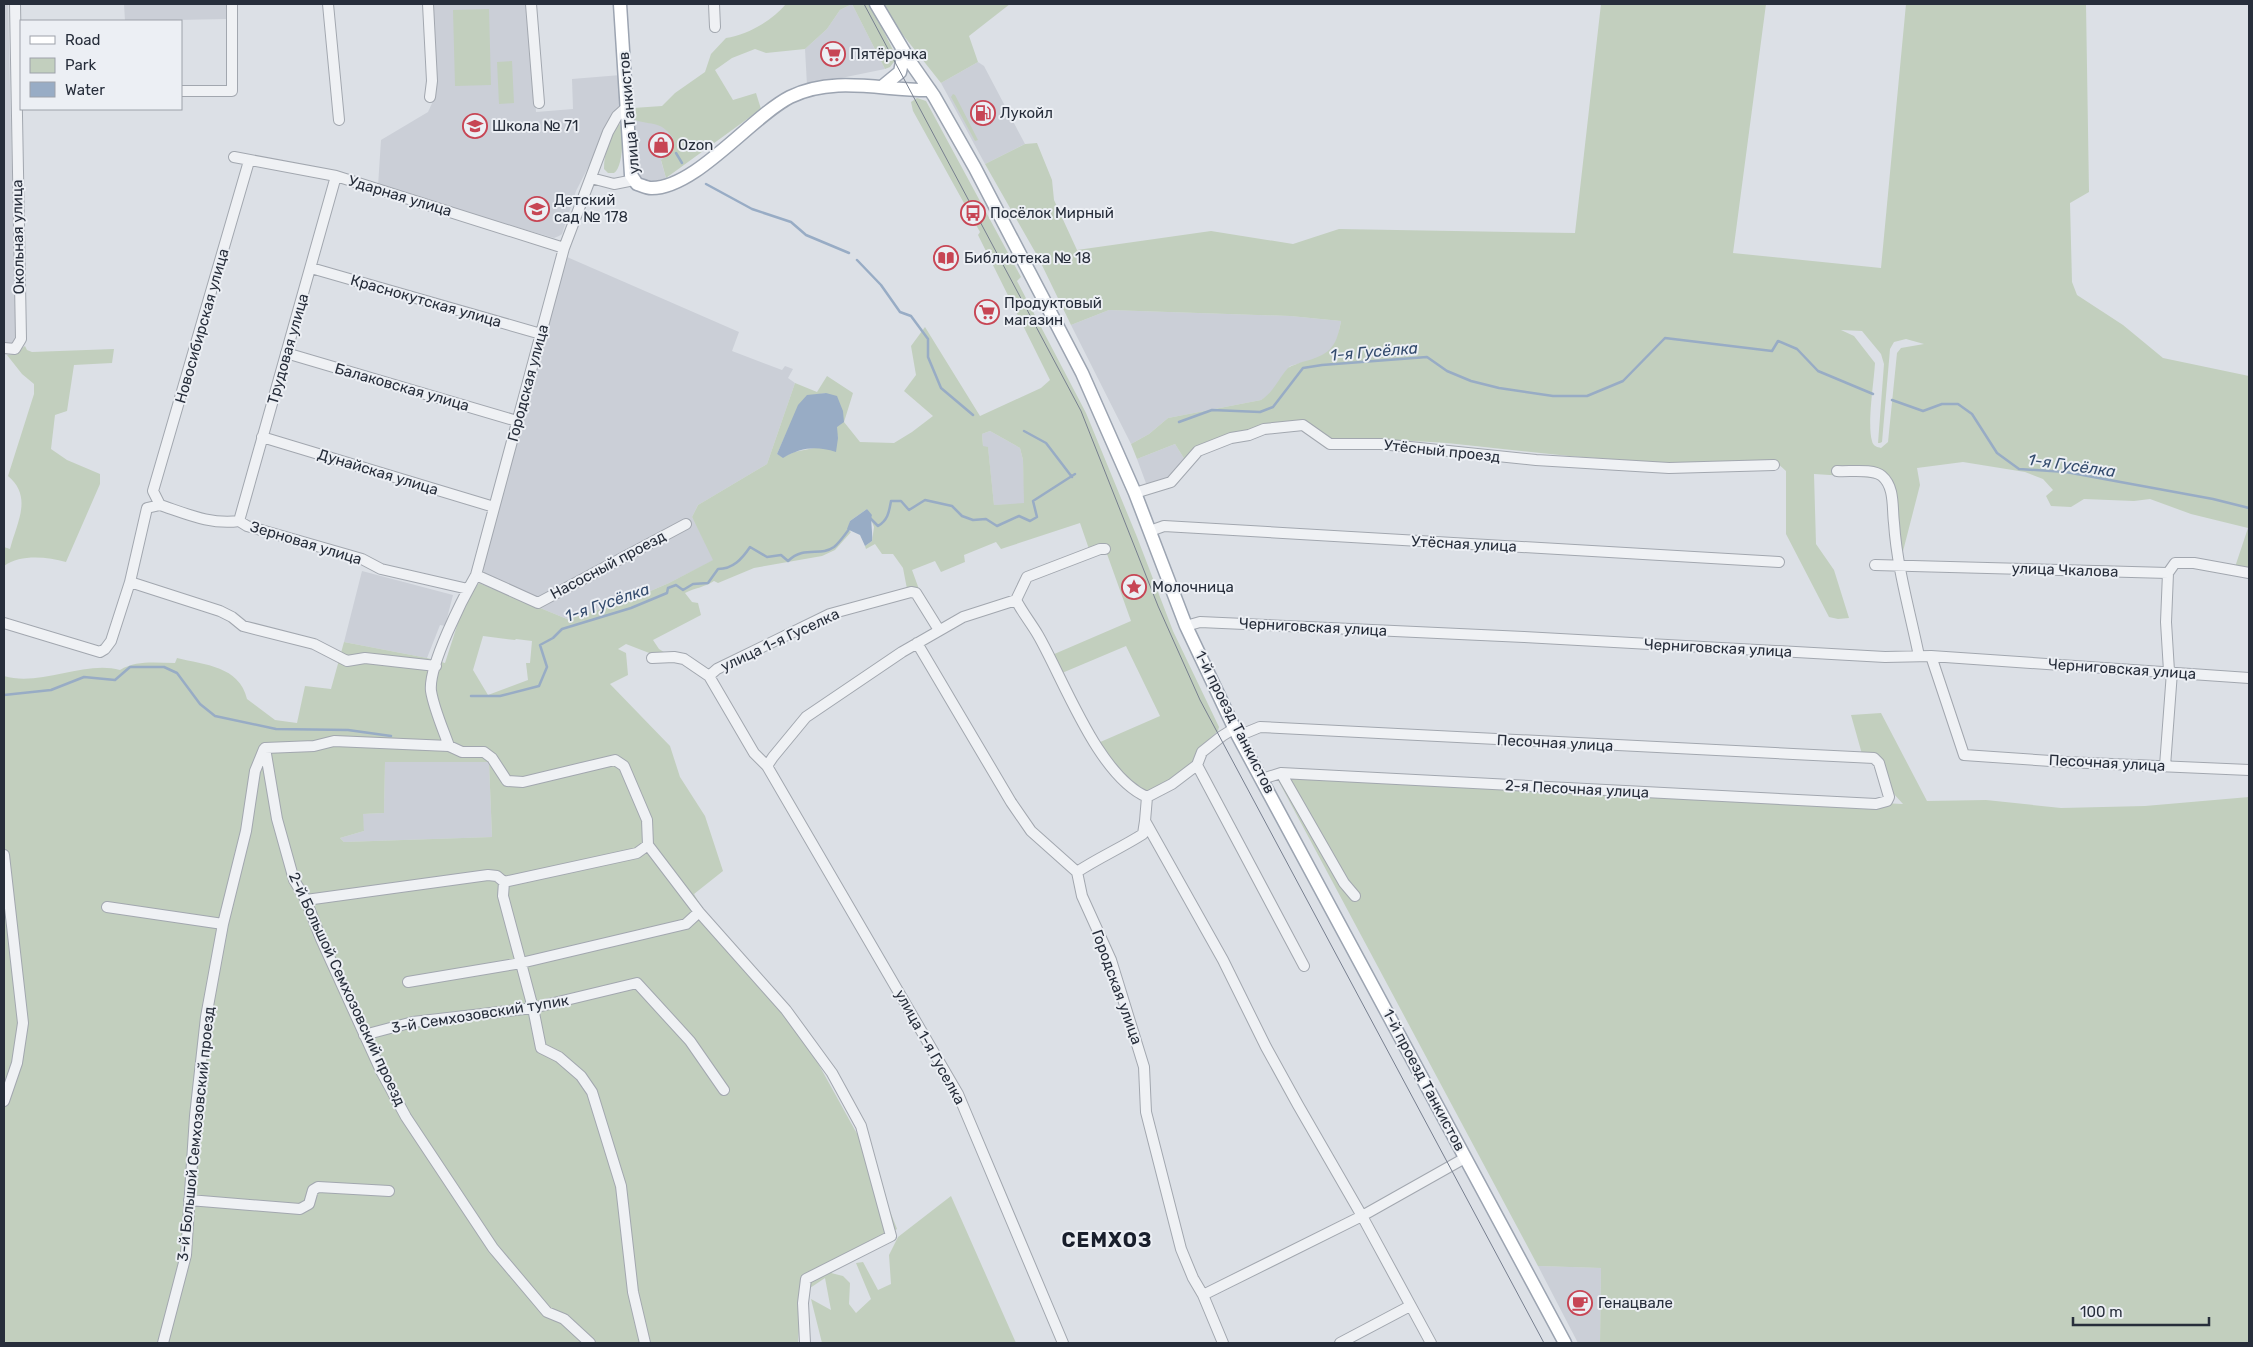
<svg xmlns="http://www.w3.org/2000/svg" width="2253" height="1347" viewBox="0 0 2253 1347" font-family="Rubik,sans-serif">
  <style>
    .built { fill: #cbcfd7 }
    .green { fill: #c2cfbe; fill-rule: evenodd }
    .water { fill: #98acc5 }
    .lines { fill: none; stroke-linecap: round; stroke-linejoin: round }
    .stream { stroke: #98acc5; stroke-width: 2.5 }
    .minor-casing { stroke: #a2a7af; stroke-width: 12 }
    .major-casing { stroke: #9ca4b1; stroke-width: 15 }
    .minor { stroke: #eff1f4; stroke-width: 10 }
    .major { stroke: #fff; stroke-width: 12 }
    .tram { stroke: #777f8f; stroke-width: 1 }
    .labels { text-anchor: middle; stroke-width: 4; stroke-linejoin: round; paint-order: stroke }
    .poi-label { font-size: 15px; fill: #272e3b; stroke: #eceff4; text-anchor: start }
    .street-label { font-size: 15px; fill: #272e3b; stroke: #eceff4 }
    .water-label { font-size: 16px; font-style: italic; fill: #334b6d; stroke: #eceff4 }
    .district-label { font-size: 20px; font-weight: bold; letter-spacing: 1px; fill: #191f2c; stroke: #eceff4 }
  </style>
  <rect width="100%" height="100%" fill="#dce0e6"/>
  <path class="built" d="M4 4H8L16 336 14 343 8 346 4 344Z
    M124 4H227V19L125 21Z
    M431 4H528L536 112 573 109 572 79 621 75V103L576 191 562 234 559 236 554 238 378 186 381 140 428 112 434 99Z
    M852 4 885 69 807 85 805 49 827 29 840 10Z
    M978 62 984 66 1025 144 985 164 941 83Z
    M635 120 658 123 667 129 673 138 671 154 661 161 666 178 653 181 640 178 636 171Z
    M567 257 739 332 732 351 782 370 785 366 793 369 788 378 795 383 767 464 698 505 692 517 714 560 669 583 625 602 567 619 479 583Z
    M1109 310 1290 316 1341 321 1338 336 1332 349 1319 358 1290 366 1271 394 1261 400 1168 418 1149 434 1131 444 1071 325Z
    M990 431 1020 448 1023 460 1025 504 994 505 988 448 983 447 982 434Z
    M1175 444 1185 460 1171 481 1147 486 1137 459Z
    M362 571 453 595 445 626 440 625 427 658 344 642Z
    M385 762H489L492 837 344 842 340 838 364 831 362 814 384 813Z
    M1538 1266 1601 1268 1600 1343H1578Z"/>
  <path class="green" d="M786 4H870L897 58 890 67 885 69 852 4 840 10 827 29 805 49 766 53 755 49 732 58 715 70 733 100 756 93 761 109 666 178 661 160 671 154 673 138C660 120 653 126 635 120L633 108 662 106 675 93 705 72 711 54 726 38C747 35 772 21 786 4Z
    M884 4H1010L969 36 978 62 941 83 899 30Z
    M1601 4H1766L1733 253 1881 268 1906 4H2086L2089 192 2070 203 2072 282 2077 295 2123 325 2163 358 2249 376V569L2235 567 2248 528 2191 514 2150 499 2134 501 2084 499 2071 507 2051 506 2046 496 2053 490 2043 479 2025 472 1963 462 1917 468 1920 485 1901 559 1894 492 1877 478 1814 474 1816 544 1834 570 1849 618 1838 619 1829 617 1786 534V471L1776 462H1651L1569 456 1447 443 1379 439 1332 440 1303 420 1270 423 1230 435 1185 460 1175 444 1137 459 1131 444 1149 434 1168 418 1261 400C1274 392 1278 379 1288 368 1292 365 1298 364 1302 362 1329 355 1336 349 1341 321L1290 316 1109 310 1071 325 1038 257 985 164 1025 144 1037 143 1052 180 1054 200 1077 250 1211 231 1293 244 1339 229 1575 233ZM1841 330 1862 331 1881 354 1884 364 1878 443H1880L1882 442 1890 349 1894 342 1906 339 1924 344 1901 348 1897 353 1888 442 1881 448C1877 447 1873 446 1872 441 1867 424 1874 382 1875 363L1854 336Z
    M489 9 491 85 455 86 453 10Z
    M512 61 514 103 499 104 497 62Z
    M953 94 955 95 978 140 975 141 951 97Z
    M917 98 926 101 1021 277 1017 281 1086 413 1137 537 1173 631 1219 727 1218 731 1198 749V756C1182 773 1169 782 1148 792L1120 774 1098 743 1160 716 1126 646 1062 673 1052 655 1131 621 1107 554 1089 549 1080 523 1001 549 996 542 964 555 965 562 941 572 935 561 912 570 920 592 907 589 903 568 893 554H882L875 544 866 549 865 546 872 541 874 527 867 509 850 521 848 530 851 532 835 550 822 556 754 568 718 583 714 581C705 587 695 588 685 593L692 602 698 603 701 615 653 640 659 649 667 654 657 656 626 644 618 649 626 653 628 675 610 684 670 746 680 777 705 816 723 871 694 894 704 911 754 967 787 1007 866 1150 897 1229 831 1273 843 1276 850 1283 849 1304 856 1313 871 1299 856 1263 863 1262 878 1290 891 1284 889 1255 898 1237 951 1196 1016 1343H822L811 1299 831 1310 825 1278 801 1294 798 1343H4V676C40 687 85 660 120 670 137 660 155 663 175 663L177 658C205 665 239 666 247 699L275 720 297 723 305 686 331 689 344 642 427 658 445 663 465 601 479 583 567 619 625 602 669 583 713 560 692 517 698 505 767 464 795 383 817 392 827 376 853 393 844 422 860 442 894 443 912 432 933 416 904 391 916 375 911 346 925 327 980 416 1041 388 1050 380 978 235 980 232 913 111 911 102ZM826 393 838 438 819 447 794 452 783 457 777 454 790 425 814 395ZM990 431 1020 448 1023 460 1024 503 994 505 988 447 983 446 982 434ZM483 636 515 640 516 639 532 641 530 663H526L528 680 488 695 473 670ZM385 762H489L492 837 344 842 340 838 364 831 363 814 384 813Z
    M620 124C624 135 623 167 614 173H608L604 169C604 153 609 140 616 126Z
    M25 346 27 350 32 352 114 349 112 363 74 365 67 411 55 415 51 449 67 460 100 474V484L66 562C47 557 21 554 4 566V547L10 549C17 522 33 497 8 476L34 394V384L22 374 7 355 14 354Z
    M1881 713 1927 801 1986 800 2061 808 2145 806 2249 797V1343H1600L1601 1268 1538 1266 1278 780V777L1903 804 1893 793 1887 781 1880 757 1862 754 1851 715Z"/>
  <path class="water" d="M826 393 837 396 843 411 844 422 837 427 838 438 836 452C816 446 802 447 783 458L777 454 798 405 807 395Z
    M867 509 872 515C870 519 873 533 872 541L865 546 860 535 847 529 850 521Z"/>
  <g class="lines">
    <path class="stream" d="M676 153 682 163
      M706 184 752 209 791 222 806 235 849 253
      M857 260 881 285 900 312 911 316 928 339V357L941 388 973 415
      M1892 400 1923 411 1942 404H1958L1972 414 1997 453 2019 469 2066 472 2213 499 2249 508
      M1179 422 1212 410 1260 412 1273 407 1303 368 1322 365 1427 357 1447 371 1471 381 1499 388 1553 396H1587L1623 381 1665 338 1772 351 1778 341 1797 349 1818 371 1873 394
      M1024 431 1046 443 1072 477
      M869 517 878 526C888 520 889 512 891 501H901L909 510 925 500 952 506 962 516 973 520 986 519 997 526 1019 516 1030 521 1037 517 1033 501 1075 474
      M4 695 51 690 84 677 115 680 130 667H164L177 673 200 704 215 716 276 729 348 730 391 736
      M471 696H500L539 686 547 667 540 645 553 638 562 629 631 608 667 593 668 588 676 585 683 590 693 584 708 583 718 569C733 569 742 559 750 547L767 557 781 555 788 561C805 545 820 557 834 547 840 542 845 534 850 528"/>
    <defs>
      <path id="minor" d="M328 4 339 120
        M428 4 432 81 430 97
        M531 4 539 103
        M714 4 715 27
        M181 91H232V4
        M234 157 336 176 564 248
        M249 161 153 491 160 505C187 514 211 525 239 521L247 526 362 559 381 569 468 589
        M591 178 614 184 634 180
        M311 268 541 334
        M4 348 15 349 21 339 15 4
        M286 353 517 421
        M262 437 494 507
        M1837 471C1849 472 1873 468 1882 476 1895 487 1892 508 1894 523 1897 568 1910 612 1919 656
        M1135 493 1171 482 1198 451 1231 438 1249 435 1264 429 1303 425 1330 444H1381L1536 460 1669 468 1774 465
        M239 521 336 176
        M1150 531 1164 526 1779 562
        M1105 549H1100L1027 577 1016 600C1022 612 1031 623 1038 635 1064 680 1098 776 1147 797L1172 784 1197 765 1202 752 1222 736 1235 728
        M1875 565 2168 573 2175 563H2194L2249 573
        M2168 573 2166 622 2169 671
        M476 575 538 603 686 524
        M130 582 220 611 232 617 243 626 314 644 347 661 365 658 436 666
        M4 623 100 652 105 649 111 641 130 582 147 508 160 505
        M1186 626 1200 622 1524 637 1885 657 1931 656 2249 678
        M917 643 1011 802 1031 831 1077 872 1082 896 1111 960 1144 1067 1146 1112 1181 1249 1193 1278 1203 1295 1223 1343
        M1931 656 1964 755 2066 762 2249 770
        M652 658 674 657 684 659 709 676 754 753 767 766 958 1094 1063 1343
        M709 676 717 669 830 614 911 592 916 593 939 630
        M1238 736 1260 727 1874 758 1879 763 1889 797 1887 801 1876 804 1281 773 1262 779
        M449 746C443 729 434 709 431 691 428 666 463 598 476 575L564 248 608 132 617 116 627 107
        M265 748 314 746 334 741 449 746 462 752H484L492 758 507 781 523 782 615 760 624 766 647 820 648 845 699 912 786 1010 832 1073 861 1126 891 1236 806 1279 803 1303 805 1343
        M265 748 277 819 294 880 306 900 321 939 381 1071 406 1117 493 1248 547 1312 564 1319 590 1343
        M1197 765 1304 966
        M767 766 773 757 806 717 902 652 963 617 1016 600
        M2165 766 2172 672
        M1281 773 1344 883 1355 896
        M1147 797 1145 821 1223 960 1266 1047 1298 1105 1362 1216 1431 1343
        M4 855 23 1023 17 1063 4 1101
        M1077 872C1098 858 1121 848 1143 834L1145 821
        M504 882 503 896 533 1008 541 1048 559 1057 581 1076 592 1092 621 1186 633 1292 645 1343
        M306 900 488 875 497 876 504 882 637 853 648 845
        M107 907 223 924
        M408 982 521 963 686 924 699 912
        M364 1035 413 1022 533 1008 637 983 690 1041 724 1090
        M189 1200 300 1209 309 1204 313 1190 318 1187 389 1191
        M1203 1295 1362 1216 1465 1158
        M163 1343 186 1255 195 1116 206 1017 223 924 246 831 255 771 264 749
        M1340 1343 1410 1306"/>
      <path id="major" d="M620 4 631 175 637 184C641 185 647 188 651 188 695 189 751 117 790 97 835 75 884 91 930 90
        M876 4 911 63 934 96 975 168 1082 373 1135 493 1186 626 1238 736 1565 1343
        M883 86 900 72 904 52"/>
    </defs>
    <use href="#minor" class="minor-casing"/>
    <use href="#major" class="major-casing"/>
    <use href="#minor" class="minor"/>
    <use href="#major" class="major"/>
    <path class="tram" d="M864 4 1081 411 1158 606 1200 700 1544 1343"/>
  </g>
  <defs>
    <symbol id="supermarket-ring" viewBox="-11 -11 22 22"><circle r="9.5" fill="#eceff4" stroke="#c74554" stroke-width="1.5"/><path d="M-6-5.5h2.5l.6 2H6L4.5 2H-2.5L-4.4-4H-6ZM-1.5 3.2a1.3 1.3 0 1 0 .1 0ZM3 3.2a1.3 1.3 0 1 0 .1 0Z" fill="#c74554"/></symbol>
    <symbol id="fuel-ring" viewBox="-11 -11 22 22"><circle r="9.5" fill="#eceff4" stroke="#c74554" stroke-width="1.5"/><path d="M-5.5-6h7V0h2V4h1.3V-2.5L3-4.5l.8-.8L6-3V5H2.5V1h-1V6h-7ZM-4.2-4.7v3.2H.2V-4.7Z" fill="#c74554"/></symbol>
    <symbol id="school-ring" viewBox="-11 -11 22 22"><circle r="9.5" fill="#eceff4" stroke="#c74554" stroke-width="1.5"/><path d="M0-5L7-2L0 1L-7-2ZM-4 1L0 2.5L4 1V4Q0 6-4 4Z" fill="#c74554"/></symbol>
    <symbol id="shop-ring" viewBox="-11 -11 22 22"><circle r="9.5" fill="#eceff4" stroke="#c74554" stroke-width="1.5"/><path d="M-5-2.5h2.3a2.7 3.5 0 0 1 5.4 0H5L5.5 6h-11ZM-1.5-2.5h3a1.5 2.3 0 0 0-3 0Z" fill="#c74554"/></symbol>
    <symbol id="bus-ring" viewBox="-11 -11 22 22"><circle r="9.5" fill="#eceff4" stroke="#c74554" stroke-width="1.5"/><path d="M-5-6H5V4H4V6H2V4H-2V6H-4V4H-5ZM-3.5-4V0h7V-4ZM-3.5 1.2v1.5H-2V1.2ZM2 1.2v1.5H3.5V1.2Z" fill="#c74554"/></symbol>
    <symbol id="library-ring" viewBox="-11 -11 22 22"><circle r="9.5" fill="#eceff4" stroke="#c74554" stroke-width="1.5"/><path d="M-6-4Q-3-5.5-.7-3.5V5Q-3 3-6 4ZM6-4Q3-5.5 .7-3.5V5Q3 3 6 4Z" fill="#c74554"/></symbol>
    <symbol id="sight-ring" viewBox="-11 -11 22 22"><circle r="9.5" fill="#eceff4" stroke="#c74554" stroke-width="1.5"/><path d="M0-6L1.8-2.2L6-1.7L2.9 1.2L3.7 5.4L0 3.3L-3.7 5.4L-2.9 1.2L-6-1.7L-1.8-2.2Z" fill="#c74554"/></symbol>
    <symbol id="cafe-ring" viewBox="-11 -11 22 22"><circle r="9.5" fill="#eceff4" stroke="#c74554" stroke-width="1.5"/><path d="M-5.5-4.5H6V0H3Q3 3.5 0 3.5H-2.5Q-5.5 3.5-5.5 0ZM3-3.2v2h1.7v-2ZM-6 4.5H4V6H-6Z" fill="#c74554"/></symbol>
  </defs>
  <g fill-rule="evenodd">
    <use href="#supermarket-ring" x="819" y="40" width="28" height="28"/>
    <use href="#fuel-ring" x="969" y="99" width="28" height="28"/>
    <use href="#school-ring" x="461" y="112" width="28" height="28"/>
    <use href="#shop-ring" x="647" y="131" width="28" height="28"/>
    <use href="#school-ring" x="523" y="195" width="28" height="28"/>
    <use href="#bus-ring" x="959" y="199" width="28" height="28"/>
    <use href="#library-ring" x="932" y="244" width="28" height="28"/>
    <use href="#supermarket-ring" x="973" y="298" width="28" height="28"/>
    <use href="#sight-ring" x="1120" y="573" width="28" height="28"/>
    <use href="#cafe-ring" x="1566" y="1289" width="28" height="28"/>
  </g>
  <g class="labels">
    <g class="poi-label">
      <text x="850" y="59">Пятёрочка</text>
      <text x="1000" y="118">Лукойл</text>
      <text x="492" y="131">Школа № 71</text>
      <text x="678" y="150">Ozon</text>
      <text x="554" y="205">Детский<tspan x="554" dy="17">сад № 178</tspan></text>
      <text x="990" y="218">Посёлок Мирный</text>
      <text x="964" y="263">Библиотека № 18</text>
      <text x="1004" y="308">Продуктовый<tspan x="1004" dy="17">магазин</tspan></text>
      <text x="1152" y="592">Молочница</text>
      <text x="1598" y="1308">Генацвале</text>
    </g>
    <g class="street-label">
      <text transform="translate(629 113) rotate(-95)" y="5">улица Танкистов</text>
      <text transform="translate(400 196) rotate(17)" y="5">Ударная улица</text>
      <text transform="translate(18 237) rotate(-91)" y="5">Окольная улица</text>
      <text transform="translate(426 301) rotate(16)" y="5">Краснокутская улица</text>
      <text transform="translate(202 326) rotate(-74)" y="5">Новосибирская улица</text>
      <text transform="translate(288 349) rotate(-74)" y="5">Трудовая улица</text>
      <text transform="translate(528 383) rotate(-75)" y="5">Городская улица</text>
      <text transform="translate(402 387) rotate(16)" y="5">Балаковская улица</text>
      <text transform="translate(1442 451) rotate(6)" y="5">Утёсный проезд</text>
      <text transform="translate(378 472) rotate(17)" y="5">Дунайская улица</text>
      <text transform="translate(306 543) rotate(17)" y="5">Зерновая улица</text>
      <text transform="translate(1464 544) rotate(3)" y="5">Утёсная улица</text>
      <text transform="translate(608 565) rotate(-28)" y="5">Насосный проезд</text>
      <text transform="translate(2065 570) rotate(2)" y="5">улица Чкалова</text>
      <text transform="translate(1313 627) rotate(3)" y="5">Черниговская улица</text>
      <text transform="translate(780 640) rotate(-25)" y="5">улица 1-я Гуселка</text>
      <text transform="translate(1718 648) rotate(3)" y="5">Черниговская улица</text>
      <text transform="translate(2122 669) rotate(4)" y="5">Черниговская улица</text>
      <text transform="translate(1235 722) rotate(63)" y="5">1-й проезд Танкистов</text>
      <text transform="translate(1555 743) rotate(3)" y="5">Песочная улица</text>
      <text transform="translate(2107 763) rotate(3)" y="5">Песочная улица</text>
      <text transform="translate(1577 789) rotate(3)" y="5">2-я Песочная улица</text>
      <text transform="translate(1117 987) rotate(70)" y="5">Городская улица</text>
      <text transform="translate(347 989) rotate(65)" y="5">2-й Большой Семхозовский проезд</text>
      <text transform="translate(480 1014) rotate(-9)" y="5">3-й Семхозовский тупик</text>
      <text transform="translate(930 1047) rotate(61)" y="5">улица 1-я Гуселка</text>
      <text transform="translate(1424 1080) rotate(62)" y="5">1-й проезд Танкистов</text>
      <text transform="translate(196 1134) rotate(-84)" y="5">3-й Большой Семхозовский проезд</text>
    </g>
    <g class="water-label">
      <text transform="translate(1374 351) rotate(-5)" y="6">1-я Гусёлка</text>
      <text transform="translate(2072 465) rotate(8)" y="6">1-я Гусёлка</text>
      <text transform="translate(607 602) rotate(-19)" y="6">1-я Гусёлка</text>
    </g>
    <g class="district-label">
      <text x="1107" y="1247">СЕМХОЗ</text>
    </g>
  </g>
  <rect width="2253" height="1347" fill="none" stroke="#272e3b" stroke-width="10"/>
  <rect x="20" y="20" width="162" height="90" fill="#eceff4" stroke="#9da2aa"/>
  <rect x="30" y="36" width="25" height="8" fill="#ffffff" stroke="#9da2aa"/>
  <text x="65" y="45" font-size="15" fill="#272e3b">Road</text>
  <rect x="30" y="58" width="25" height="15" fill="#c2cfbe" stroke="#9da2aa"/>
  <text x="65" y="70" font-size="15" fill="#272e3b">Park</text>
  <rect x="30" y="82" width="25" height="15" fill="#98acc5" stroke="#9da2aa"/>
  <text x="65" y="95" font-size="15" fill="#272e3b">Water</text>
  <path d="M2073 1317v8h136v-8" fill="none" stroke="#272e3b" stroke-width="2.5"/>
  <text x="2080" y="1317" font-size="15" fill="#272e3b" stroke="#eceff4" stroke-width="4" paint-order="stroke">100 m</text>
</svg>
